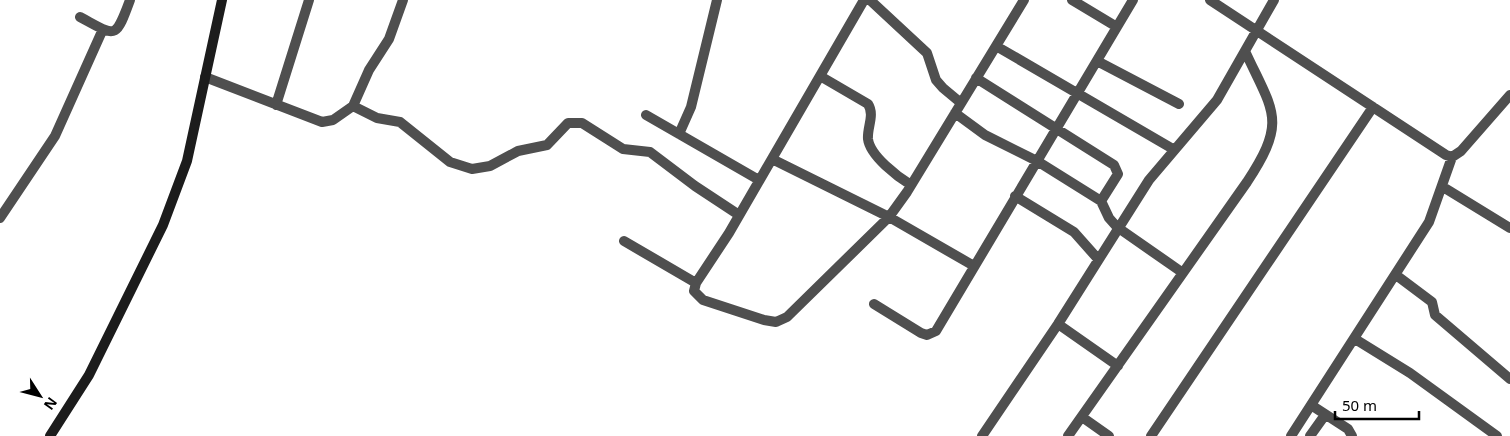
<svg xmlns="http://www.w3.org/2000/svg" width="1510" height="436" viewBox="0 0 1510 436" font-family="'Noto Sans',sans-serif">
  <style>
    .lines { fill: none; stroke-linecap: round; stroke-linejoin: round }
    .street { stroke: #4f4f4f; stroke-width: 10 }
    .secondary { stroke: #1c1c1c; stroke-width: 10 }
  </style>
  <rect width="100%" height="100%" fill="#fff"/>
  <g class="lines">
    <path class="street" d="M864 0 729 233 696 283 694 291 703 300 764 320 776 322 787 317 889 217 907 192 1024 0
      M870 0 927 53 936 80 943 88 961 103
      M1072 0 1117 27
      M1210 0 1446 155 1452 157 1461 151 1510 95
      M80 17C116 36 115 41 130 0
      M996 46 1173 149
      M1097 61 1179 104
      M820 76 868 104C875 115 867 127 868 139 870 156 898 177 911 185
      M205 77 322 122 333 120 353 106 369 70 389 39 403 0
      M976 78 1114 165 1118 174 1101 201
      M276 105 309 0
      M353 106 377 118 400 122 450 162 472 169 490 166 518 151 547 145 568 123H582L623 149 650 152 695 186 739 215
      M955 113 985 135 1037 161 1101 201 1109 218 1117 227 1183 273
      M646 115 759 180
      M679 134 691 107 717 0
      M772 159 889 217 974 266
      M1443 187 1510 228
      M1015 196 1074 232 1098 259
      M0 218 55 136 103 29
      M624 241 696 283
      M1396 275 1432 302 1435 315 1510 379
      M874 304 921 333 927 335 936 331 1133 0
      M1058 324 1118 366
      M1355 339 1410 373 1497 436
      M1311 405 1348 429 1352 436
      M1082 417 1109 436
      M982 436 1058 324 1149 180 1217 100 1274 0
      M1068 436 1247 182C1288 120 1273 112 1245 51
      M1151 436 1373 107
      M1291 436 1429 222 1452 157
      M1310 436 1325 415"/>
    <path class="secondary" d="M50 436 89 375 163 225 187 161 222 0"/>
  </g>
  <g transform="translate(40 396) rotate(126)" stroke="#ffffff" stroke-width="4" paint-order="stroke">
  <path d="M0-4L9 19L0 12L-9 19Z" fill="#000000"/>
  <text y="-8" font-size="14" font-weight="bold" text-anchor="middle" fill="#000000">N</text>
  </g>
  <path d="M1335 411v8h84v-8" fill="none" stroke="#000000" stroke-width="2.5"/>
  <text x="1342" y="411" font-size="15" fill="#000000" stroke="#ffffff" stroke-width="4" paint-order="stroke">50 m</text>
</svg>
